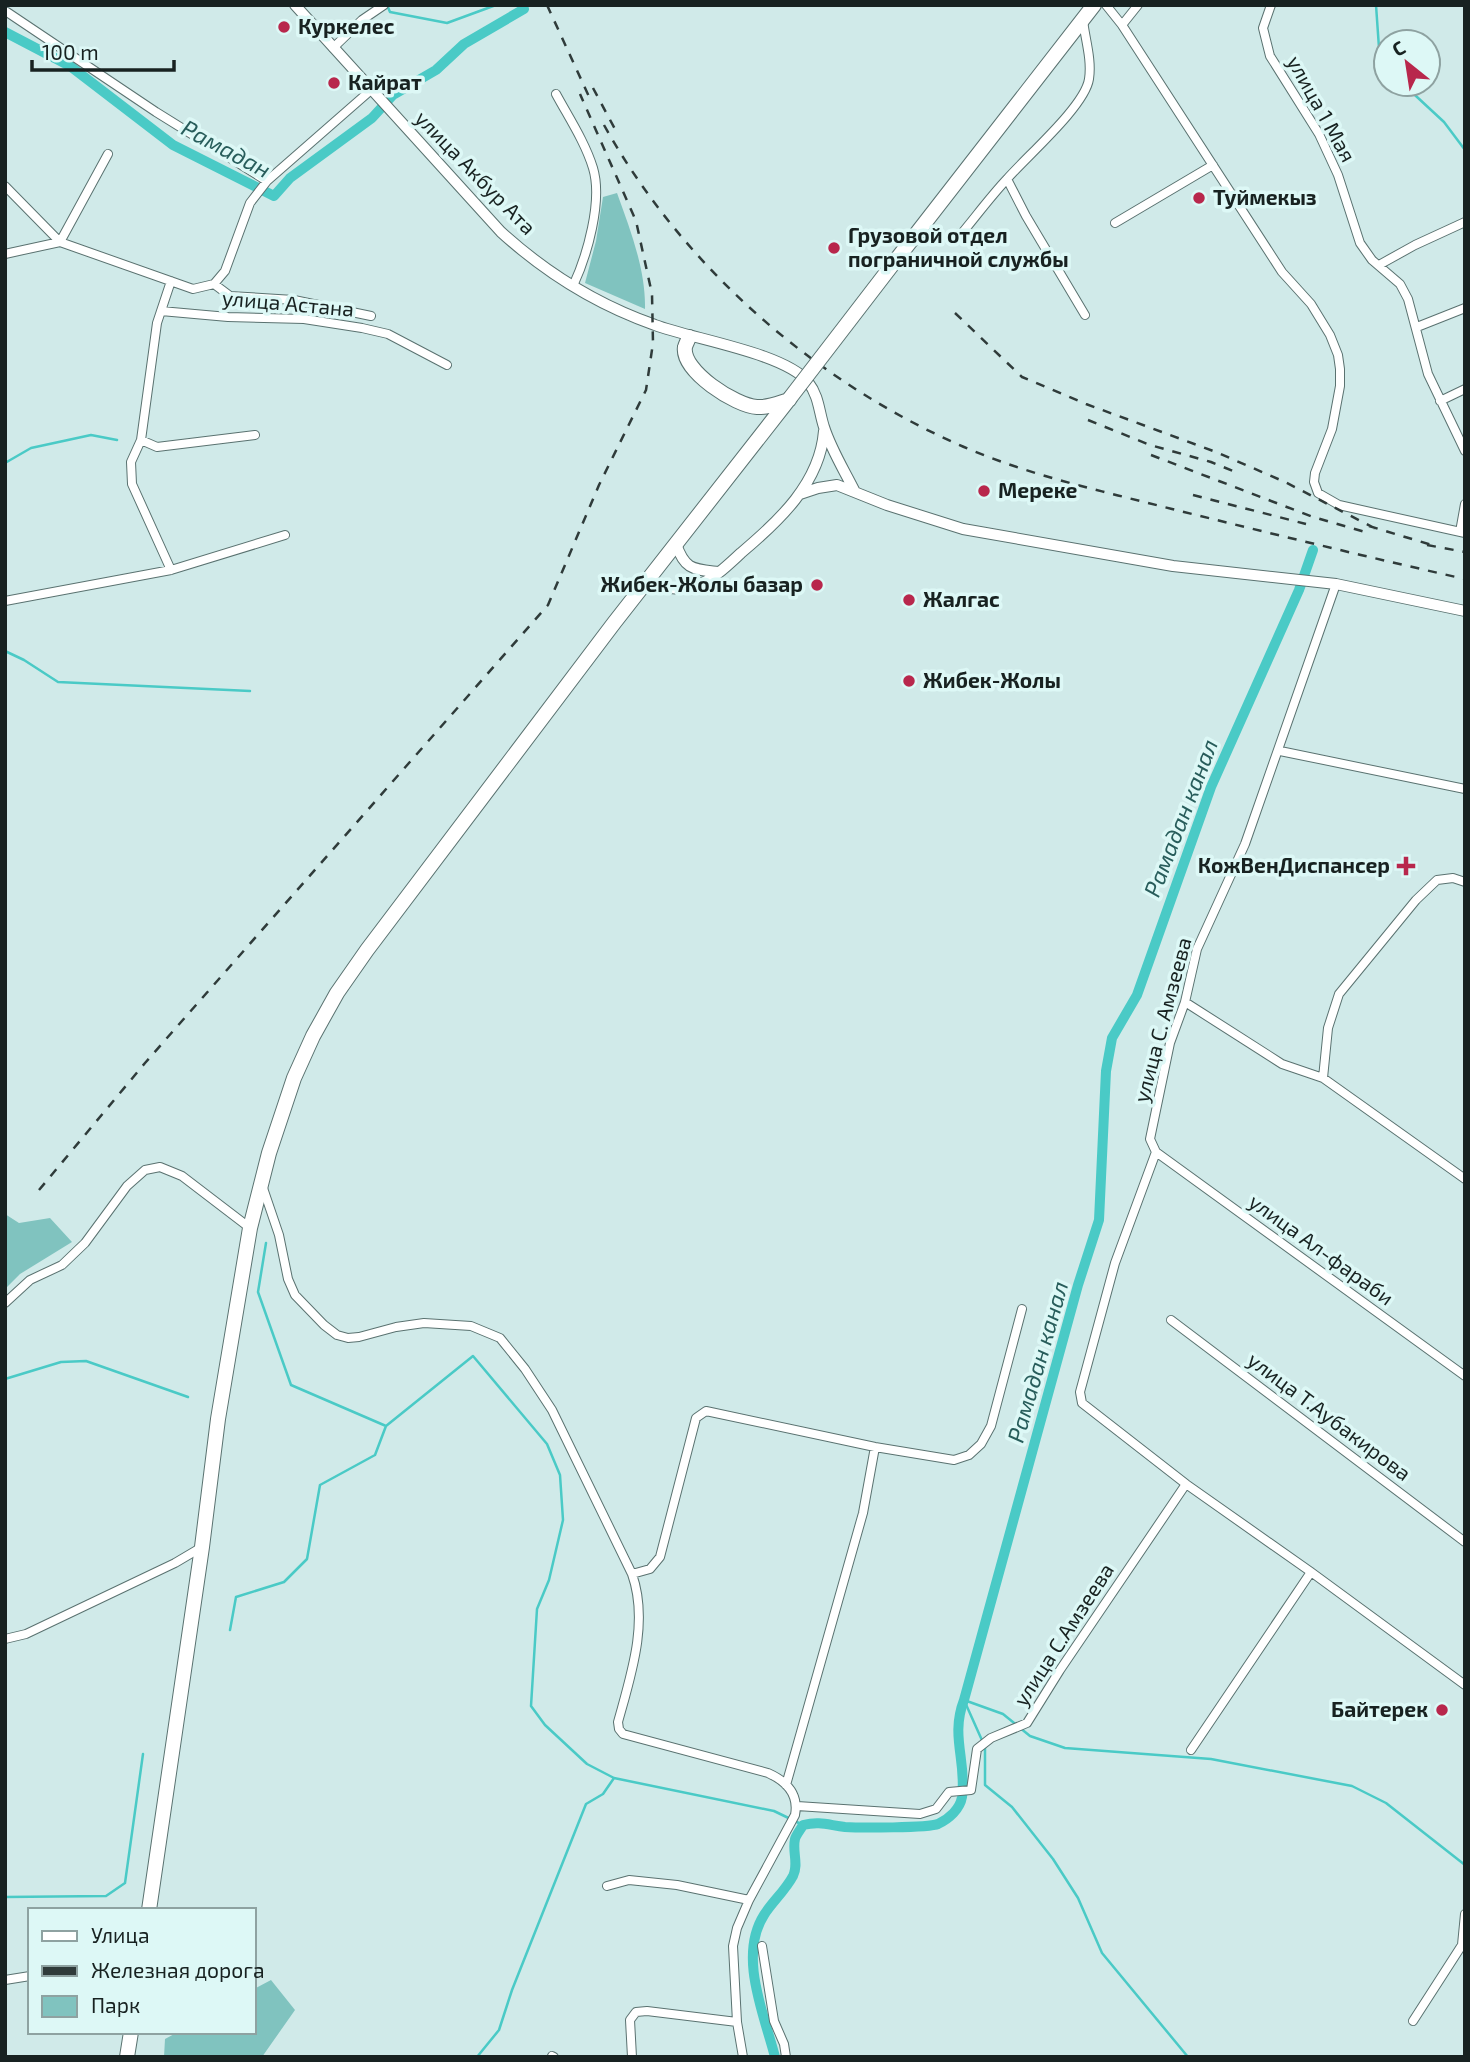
<svg xmlns="http://www.w3.org/2000/svg" width="1470" height="2062" viewBox="0 0 1470 2062" font-family="'Exo 2',sans-serif">
  <style>
    .green { fill: #80c3bf }
    .lines { fill: none; stroke-linecap: round; stroke-linejoin: round }
    .stream { stroke: #4acac6; stroke-width: 2.5 }
    .canal { stroke: #4acac6; stroke-width: 10 }
    .street-casing { stroke: #5a7270; stroke-width: 10 }
    .secondary-casing { stroke: #5a7270; stroke-width: 12 }
    .highway-casing { stroke: #5a7270; stroke-width: 16 }
    .street { stroke: #fff; stroke-width: 8 }
    .secondary { stroke: #fff; stroke-width: 10 }
    .highway { stroke: #fff; stroke-width: 14 }
    .rail { stroke: #2f3b3a; stroke-width: 2.5; stroke-dasharray: 9 9; stroke-linecap: butt }
    .highway-bridge-casing { stroke: #5a7270; stroke-width: 16; stroke-linecap: butt }
    .highway-bridge { stroke: #fff; stroke-width: 14 }
    .poi-dot { fill: #b8274c; stroke: #ddf8f6; stroke-width: 2.5 }
    .labels { text-anchor: middle; stroke-width: 7; stroke-linejoin: round; paint-order: stroke }
    .poi-label { font-size: 21px; font-weight: bold; fill: #182221; stroke: #ddf8f6; text-anchor: start }
    .street-label { font-size: 21px; fill: #182221; stroke: #ddf8f6 }
    .water-label { font-size: 23px; font-style: italic; fill: #285d5b; stroke: #ddf8f6 }
  </style>
  <rect width="100%" height="100%" fill="#d0eae9"/>
  <path class="green" d="M617 193C630 229 646 270 645 309L585 283 596 241 603 197Z
    M5 1214 19 1223 50 1218 72 1242 20 1274 5 1289Z
    M271 1980 295 2010 262 2057H164L165 2039 178 2032H254V1989Z"/>
  <g class="lines">
    <path class="stream" d="M387 5 390 12 447 23 496 5
      M517 5 524 9
      M1376 5 1379 48 1386 58
      M1403 84 1444 122 1465 150
      M5 463 31 448 91 435 117 440
      M5 651 24 660 58 682 250 691
      M266 1243 258 1292 291 1385 386 1426
      M5 1379 61 1362 86 1361 188 1397
      M230 1630 236 1597 284 1582 307 1559 320 1485 375 1455 386 1426 473 1356 547 1444 560 1475 563 1520 549 1580 537 1609 531 1706 545 1725 587 1764 614 1778 774 1811 803 1825
      M964 1700 1003 1714 1030 1736 1065 1748 1211 1759 1352 1786 1386 1803 1465 1865
      M964 1700 985 1747V1785L1012 1807 1053 1859 1078 1898 1102 1953 1188 2057
      M5 1897 106 1896 125 1883 143 1754
      M477 2057 499 2030 512 1990 586 1804 603 1794 614 1778"/>
    <path class="canal" d="M5 32 70 66 173 145 274 196 290 178 372 118 393 95 436 70 464 44 524 9
      M775 2057C764 2014 738 1956 764 1915 772 1902 785 1891 793 1876 799 1864 792 1852 795 1839 796 1835 801 1829 803 1825 820 1821 828 1825 845 1827 859 1828 928 1828 938 1824 949 1819 960 1809 962 1797 967 1762 950 1736 964 1700L1078 1285 1099 1220 1106 1071 1112 1038 1137 995 1211 787 1299 590 1313 550"/>
    <defs>
      <path id="street" d="M1106 5 1122 25 1282 272 1311 304 1330 335 1338 355 1340 369V386L1332 429 1315 473 1314 482 1318 493 1339 505 1465 533
        M1271 5 1263 28 1270 56 1319 134 1338 175 1360 243 1372 260 1400 284 1408 299 1428 374 1465 451
        M7 12 156 112 267 181
        M1122 25 1138 5
        M333 48 362 20 384 5
        M556 94C569 118 585 142 593 168 603 201 587 256 573 286
        M1007 179 1026 216 1085 315
        M5 186 60 242 108 154
        M1115 223 1213 165
        M962 233C977 215 991 196 1007 179 1027 156 1085 106 1089 79 1092 59 1085 39 1083 20
        M5 254 60 242 193 289 214 284 225 271 250 203 267 181 371 90
        M1379 265 1415 245 1465 222
        M171 281 157 323 141 440 131 462 132 484 171 570
        M214 284 230 296 294 300 371 316
        M161 311 228 317 304 319 362 328 388 334 447 365
        M1417 327 1465 308
        M1440 401 1465 389
        M141 440 157 447 255 435
        M1460 532 1465 504
        M5 601 171 570 285 535
        M1280 751 1465 789
        M1185 1002 1282 1064 1323 1078 1465 1179
        M1323 1078 1328 1028 1339 994 1416 900 1437 880 1453 878 1465 882
        M1156 1152 1465 1376
        M263 1188 279 1235 288 1279 295 1295 324 1325 337 1335 348 1338 359 1337 396 1327 424 1323 471 1326 500 1338 525 1369 552 1410 632 1574C649 1622 631 1675 618 1722L619 1729 623 1734 768 1773C786 1781 799 1794 795 1815L749 1900 737 1928 733 1946 737 2022 743 2057
        M5 1303 30 1280 62 1265 85 1243 127 1186 145 1170 160 1167 182 1176 250 1228
        M1171 1320 1465 1542
        M1186 1484 1311 1572 1465 1685
        M632 1574 650 1569 660 1557 696 1418 706 1411 875 1447 954 1460 969 1455 981 1444 991 1426 1022 1309
        M5 1639 26 1634 175 1563 202 1547
        M1191 1750 1311 1572
        M786 1785 863 1513 875 1447
        M797 1806 920 1814 936 1809 949 1792 971 1790 977 1749 991 1738 1027 1723 1060 1670 1186 1484 1082 1403 1080 1392 1115 1263 1156 1152 1150 1139 1170 1043 1185 1002 1197 949 1245 844 1336 584
        M607 1886 629 1880 677 1885 749 1900
        M762 1946 774 2021 784 2044 786 2057
        M5 1980 30 1976
        M1413 2021 1462 1945 1465 1914
        M552 2056 554 2057
        M632 2057 630 2020 636 2012 647 2011 737 2022"/>
      <path id="secondary" d="M295 5 501 232C545 272 598 305 655 325 692 339 785 353 808 382 819 396 819 412 824 427 831 449 844 470 854 490
        M800 494 818 488 837 485 887 505 963 529 1173 566 1336 584 1465 611
        M676 544C685 570 693 569 718 572
        M645 583C662 587 681 592 698 585 714 579 729 564 741 553 779 521 820 483 824 431"/>
      <path id="highway" d="M896 260 1094 5
        M689 337C689 338 685 346 685 347 681 371 736 406 757 407 768 408 779 403 789 400
        M149 1910 202 1547 218 1419 250 1228 269 1153 294 1078 313 1036 337 993 367 950 614 623 790 398
        M127 2057 131 2032"/>
    </defs>
    <use href="#street" class="street-casing"/>
    <use href="#secondary" class="secondary-casing"/>
    <use href="#highway" class="highway-casing"/>
    <use href="#street" class="street"/>
    <use href="#secondary" class="secondary"/>
    <use href="#highway" class="highway"/>
    <path class="rail" d="M547 5 591 101
      M593 88 616 131
      M604 125C683 267 816 383 964 447 1031 476 1102 491 1172 509 1269 533 1367 557 1465 579
      M955 313 1022 377 1086 404 1216 452 1285 482 1378 530
      M1088 420 1150 445 1211 462 1233 471
      M1151 455 1313 517 1365 532
      M1193 495 1306 524
      M1369 526 1435 546
      M1427 545 1465 552
      M39 1190 145 1063 548 605 599 485 646 390 653 343 652 294 636 221 580 94"/>
    <defs>
      <path id="highway-bridge" d="M790 398 896 260"/>
    </defs>
    <use href="#highway-bridge" class="highway-bridge-casing"/>
    <use href="#highway-bridge" class="highway-bridge"/>
  </g>
  <g class="poi-dot">
    <circle cx="284" cy="27" r="7"/>
    <circle cx="334" cy="83" r="7"/>
    <circle cx="1199" cy="198" r="7"/>
    <circle cx="834" cy="248" r="7"/>
    <circle cx="984" cy="491" r="7"/>
    <circle cx="817" cy="585" r="7"/>
    <circle cx="909" cy="600" r="7"/>
    <circle cx="909" cy="681" r="7"/>
    <path d="M1402.5 855.5h7v7h7v7h-7v7h-7v-7h-7v-7h7z"/>
    <circle cx="1442" cy="1710" r="7"/>
  </g>
  <g class="labels">
    <g class="poi-label">
      <text x="298" y="34">Куркелес</text>
      <text x="348" y="90">Кайрат</text>
      <text x="1213" y="205">Туймекыз</text>
      <text x="848" y="243">Грузовой отдел<tspan x="848" dy="24">пограничной службы</tspan></text>
      <text x="998" y="498">Мереке</text>
      <text x="803" y="592" text-anchor="end">Жибек-Жолы базар</text>
      <text x="923" y="607">Жалгас</text>
      <text x="923" y="688">Жибек-Жолы</text>
      <text x="1390" y="873" text-anchor="end">КожВенДиспансер</text>
      <text x="1428" y="1717" text-anchor="end">Байтерек</text>
    </g>
    <g class="street-label">
      <text transform="translate(1321 109) rotate(61)" y="7">улица 1 Мая</text>
      <text transform="translate(475 173) rotate(46)" y="7">улица Акбур Ата</text>
      <text transform="translate(288 304) rotate(5)" y="7">улица Астана</text>
      <text transform="translate(1163 1020) rotate(-75)" y="7">улица С. Амзеева</text>
      <text transform="translate(1321 1250) rotate(36)" y="7">улица Ал-фараби</text>
      <text transform="translate(1329 1417) rotate(37)" y="7">улица Т.Аубакирова</text>
      <text transform="translate(1064 1635) rotate(-57)" y="7">улица С.Амзеева</text>
    </g>
    <g class="water-label">
      <text transform="translate(226 149) rotate(28)" y="8">Рамадан</text>
      <text transform="translate(1181 818) rotate(-69)" y="8">Рамадан канал</text>
      <text transform="translate(1038 1362) rotate(-74)" y="8">Рамадан канал</text>
    </g>
  </g>
  <rect width="1470" height="2062" fill="none" stroke="#182221" stroke-width="14"/>
  <rect x="28" y="1908" width="228" height="126" fill="#ddf8f6" stroke="#8ea2a1" stroke-width="2"/>
  <rect x="42" y="1931" width="35" height="10" fill="#ffffff" stroke="#8ea2a1" stroke-width="2"/>
  <text x="91" y="1943" font-size="21" fill="#182221">Улица</text>
  <rect x="42" y="1966" width="35" height="10" fill="#2f3b3a" stroke="#8ea2a1" stroke-width="2"/>
  <text x="91" y="1978" font-size="21" fill="#182221">Железная дорога</text>
  <rect x="42" y="1996" width="35" height="21" fill="#80c3bf" stroke="#8ea2a1" stroke-width="2"/>
  <text x="91" y="2013" font-size="21" fill="#182221">Парк</text>
  <g transform="translate(1407 63) rotate(330)"><circle r="33" fill="#ddf8f6" stroke="#8ea2a1" stroke-width="2"/>
  <path d="M0-5L12 26L0 18L-12 26Z" fill="#b8274c"/>
  <text y="-10" font-size="19" font-weight="bold" text-anchor="middle" fill="#182221">С</text>
  </g>
  <path d="M32 60v10h142v-10" fill="none" stroke="#182221" stroke-width="3.5"/>
  <text x="42" y="60" font-size="21" fill="#182221" stroke="#ddf8f6" stroke-width="5" paint-order="stroke">100 m</text>
</svg>
